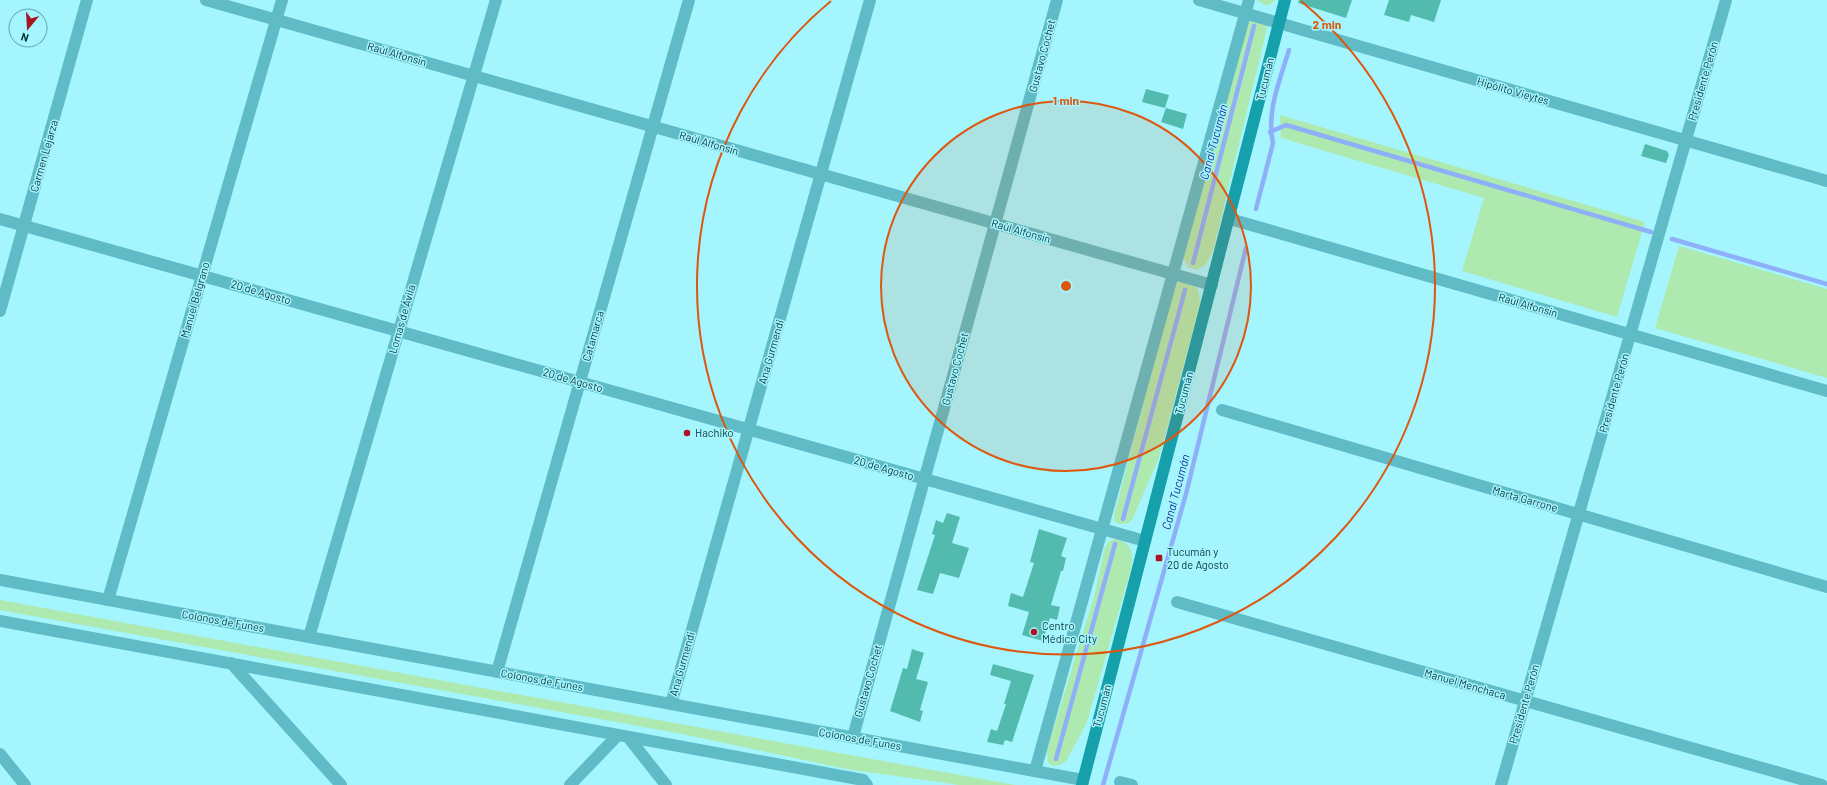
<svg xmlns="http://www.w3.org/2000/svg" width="1827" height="785" viewBox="0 0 1827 785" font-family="Barlow,sans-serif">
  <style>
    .grass { fill: #aee9af }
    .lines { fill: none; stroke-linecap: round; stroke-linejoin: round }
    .stream { stroke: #8fb0f8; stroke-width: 4.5 }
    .building { fill: #52bbae }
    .minor { stroke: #5fbbc5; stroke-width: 12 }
    .tertiary { stroke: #5fbbc5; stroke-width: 12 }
    .secondary { stroke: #15a0ac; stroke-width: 12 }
    .ring { fill: none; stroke: #dd570e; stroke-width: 2 }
    .poi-dot { fill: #a91420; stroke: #a5f5fe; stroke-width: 1.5 }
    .labels { text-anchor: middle; stroke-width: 3; stroke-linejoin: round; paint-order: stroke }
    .street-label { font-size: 11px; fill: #08393e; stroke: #a5f5fe }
    .poi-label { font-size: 11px; fill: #08393e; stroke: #a5f5fe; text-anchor: start }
    .water-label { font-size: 12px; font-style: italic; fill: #123295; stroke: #a5f5fe }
    .centre { fill: #dd570e; stroke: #a5f5fe; stroke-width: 2 }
    .ring-label { font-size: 12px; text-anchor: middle; font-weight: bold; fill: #dd570e; stroke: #a5f5fe; stroke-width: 3; stroke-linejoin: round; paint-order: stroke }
  </style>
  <rect width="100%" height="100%" fill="#a5f5fe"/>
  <path class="grass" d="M1257 0H1275L1269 5H1264Z
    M1255 21 1265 23 1267 27 1263 45 1213 251 1206 264 1197 270 1188 267 1183 258 1244 29 1249 22Z
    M1280 115 1645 222 1617 317 1462 271 1484 198 1281 138Z
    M1679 246 1827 289V378L1655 328Z
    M1184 281 1192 283 1198 290 1200 303 1159 458 1133 518 1129 523 1119 524 1114 521V515L1173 291 1177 283Z
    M1116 539C1133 543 1133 554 1131 569L1087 722 1067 760 1060 765 1052 766 1048 762 1047 750 1094 597 1105 547 1111 540Z
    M0 600 1015 785H959L846 769 682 734 0 610Z"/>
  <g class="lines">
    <path class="stream" d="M1270 132 1286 125 1651 232
      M1256 209 1273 143C1266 112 1280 80 1289 50
      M1672 239 1827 284
      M1193 263 1254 26
      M1123 519 1185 290
      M1056 759 1115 544
      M1103 785 1186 494 1246 248"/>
  </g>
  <path class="building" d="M1299 0H1352L1346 18 1298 3Z
    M1389 0H1441L1434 22 1411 15 1409 22 1384 15Z
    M1146 89 1169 95 1165 108 1142 102Z
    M1166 108 1187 114 1183 129 1161 122Z
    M1645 144 1667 151 1669 155 1666 163 1641 156Z
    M947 513 960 517 952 543 969 548 959 578 940 573 933 594 917 590 935 535 932 534 936 520 943 523Z
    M1039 529 1067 538 1061 556 1066 558 1063 571H1061L1051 605 1060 607 1057 620 1050 618 1043 641 1022 635 1029 612 1008 606 1011 593 1023 597 1034 563 1030 562Z
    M912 649 924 653 916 679 928 682 920 710 923 711 920 722 890 711 903 668 907 669Z
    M993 664 1034 675 1012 742 1005 740 1003 745 987 742 991 729 997 731 1006 704H1004L1011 681 990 675Z"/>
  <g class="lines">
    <path class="minor" d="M206 0 1212 285
      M1199 0 1827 181
      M0 219 1145 541
      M1230 219 1827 391
      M0 311 87 0
      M1222 410 1827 587
      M108 600 282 0
      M1177 602 1822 785
      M0 621 863 780 867 785
      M309 637 496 0
      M231 663 341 785
      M497 672 689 0
      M671 704 870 0
      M628 737 666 785
      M853 737 1057 0
      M0 754 25 785
      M1035 771 1249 0
      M1120 782 1132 785
      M570 785 618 735
      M1501 785 1726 0"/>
    <path class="tertiary" d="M0 580 1083 780"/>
    <path class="secondary" d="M1082 785 1285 0"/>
  </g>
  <circle cx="1066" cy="286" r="185" fill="#dd570e" fill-opacity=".12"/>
  <g class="ring">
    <circle cx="1066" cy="286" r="185"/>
    <path d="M1301 1A369 369 0 1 1 831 1"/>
  </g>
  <g class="poi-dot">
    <circle cx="687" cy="433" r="4"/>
    <rect x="1155" y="554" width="8" height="8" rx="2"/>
    <circle cx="1034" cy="632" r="4"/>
  </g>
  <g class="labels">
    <g class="street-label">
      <text transform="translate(397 54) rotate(16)" y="4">Raúl Alfonsín</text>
      <text transform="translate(1042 56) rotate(-75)" y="4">Gustavo Cochet</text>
      <text transform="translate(1265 79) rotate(-76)" y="4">Tucumán</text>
      <text transform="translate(1703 81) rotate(-74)" y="4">Presidente Perón</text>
      <text transform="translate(1513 91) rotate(16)" y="4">Hipólito Vieytes</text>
      <text transform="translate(709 143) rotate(16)" y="4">Raúl Alfonsín</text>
      <text transform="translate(44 156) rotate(-74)" y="4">Carmen Lejarza</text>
      <text transform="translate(1021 231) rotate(16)" y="4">Raúl Alfonsín</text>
      <text transform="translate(261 292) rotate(16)" y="4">20 de Agosto</text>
      <text transform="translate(195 300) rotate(-74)" y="4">Manuel Belgrano</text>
      <text transform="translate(1528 305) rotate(16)" y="4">Raúl Alfonsín</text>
      <text transform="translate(402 319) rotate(-74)" y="4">Lomas de Ávila</text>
      <text transform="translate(593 336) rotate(-74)" y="4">Catamarca</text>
      <text transform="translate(771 352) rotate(-74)" y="4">Ana Gurmendi</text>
      <text transform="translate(955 369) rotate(-75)" y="4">Gustavo Cochet</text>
      <text transform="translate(573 380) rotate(16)" y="4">20 de Agosto</text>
      <text transform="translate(1184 393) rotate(-75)" y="4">Tucumán</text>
      <text transform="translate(1614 393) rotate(-74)" y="4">Presidente Perón</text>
      <text transform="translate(884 468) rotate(16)" y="4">20 de Agosto</text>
      <text transform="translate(1525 499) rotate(16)" y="4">Marta Garrone</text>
      <text transform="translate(223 621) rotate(10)" y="4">Colonos de Funes</text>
      <text transform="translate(682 664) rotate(-74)" y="4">Ana Gurmendi</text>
      <text transform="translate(542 680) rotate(10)" y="4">Colonos de Funes</text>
      <text transform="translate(868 681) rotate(-74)" y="4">Gustavo Cochet</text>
      <text transform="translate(1465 684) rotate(16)" y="4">Manuel Menchaca</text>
      <text transform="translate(1524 704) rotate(-74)" y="4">Presidente Perón</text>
      <text transform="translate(1102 706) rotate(-75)" y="4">Tucumán</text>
      <text transform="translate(860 739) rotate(10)" y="4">Colonos de Funes</text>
    </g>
    <g class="poi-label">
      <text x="695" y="437">Hachiko</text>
      <text x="1167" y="556">Tucumán y<tspan x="1167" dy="13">20 de Agosto</tspan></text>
      <text x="1042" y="630">Centro<tspan x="1042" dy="13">Médico City</tspan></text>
    </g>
    <g class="water-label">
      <text transform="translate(1214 142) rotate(-75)" y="4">Canal Tucumán</text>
      <text transform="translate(1176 492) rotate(-75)" y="4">Canal Tucumán</text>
    </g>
  </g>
  <circle cx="1066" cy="286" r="6" class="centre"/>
  <g class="ring-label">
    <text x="1327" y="29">2 min</text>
    <text x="1066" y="105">1 min</text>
  </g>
  <g transform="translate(28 28) rotate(198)"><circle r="19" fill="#a5f5fe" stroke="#66aab1"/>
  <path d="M0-3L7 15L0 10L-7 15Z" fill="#a91420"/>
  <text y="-6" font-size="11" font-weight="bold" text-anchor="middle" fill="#08393e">N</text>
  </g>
</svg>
